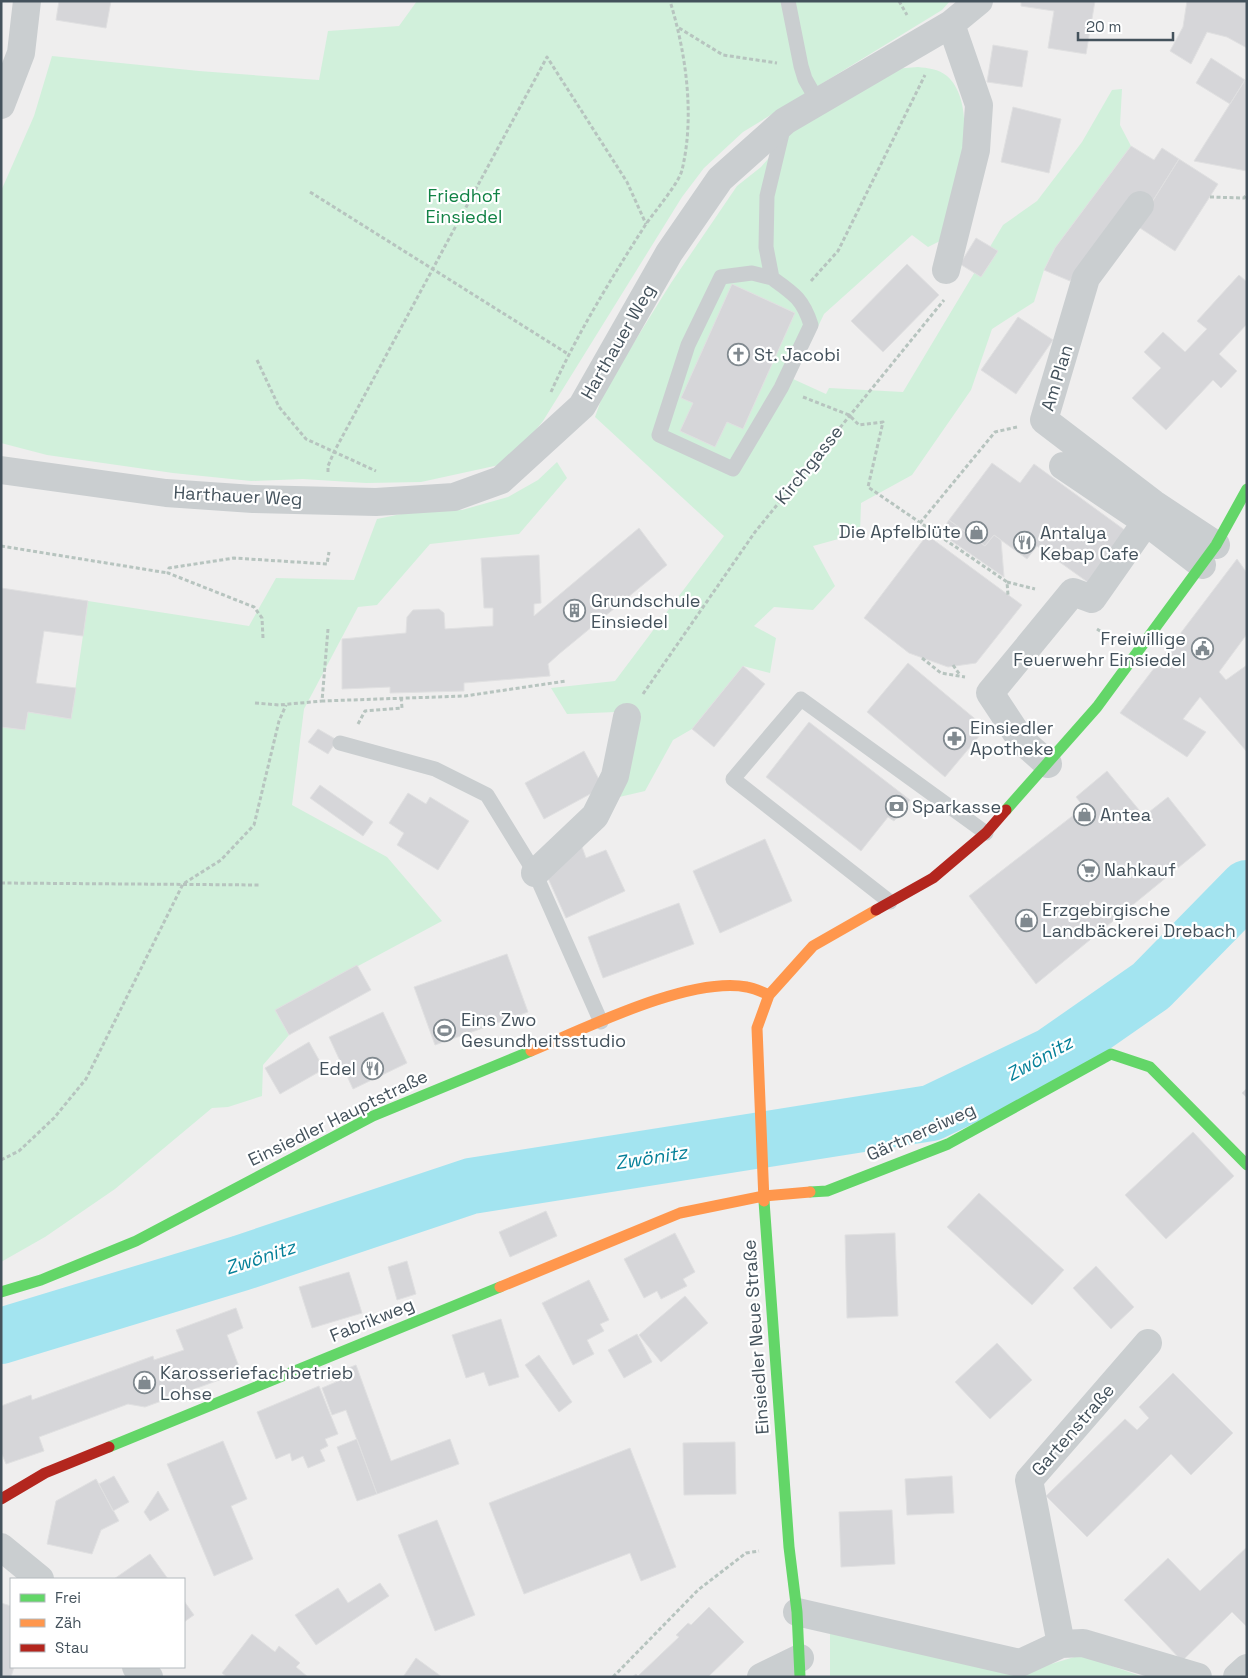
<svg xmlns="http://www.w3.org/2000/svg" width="1248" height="1678" viewBox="0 0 1248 1678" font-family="'Space Grotesk',sans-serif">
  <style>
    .green { fill: #d1f0db }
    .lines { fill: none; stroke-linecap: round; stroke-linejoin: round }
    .river { stroke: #a3e4f0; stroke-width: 56 }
    .building { fill: #d6d6d9; stroke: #e0e0e1 }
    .path { stroke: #b7c4bf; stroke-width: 3; stroke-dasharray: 4 2.5; stroke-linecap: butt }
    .lane { stroke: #caced0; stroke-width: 15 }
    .street { stroke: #caced0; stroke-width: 28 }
    .fast { stroke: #63d668; stroke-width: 11 }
    .slow { stroke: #ff974d; stroke-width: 11 }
    .jam { stroke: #b3261e; stroke-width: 11 }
    .labels { text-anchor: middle; stroke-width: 4.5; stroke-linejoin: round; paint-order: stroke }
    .park-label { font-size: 18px; fill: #118245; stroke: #fff }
    .street-label { font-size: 18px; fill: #44525c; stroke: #fff }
    .poi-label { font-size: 18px; fill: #44525c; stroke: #fff; text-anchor: start }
    .water-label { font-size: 19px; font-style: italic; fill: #058099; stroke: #fff }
  </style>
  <rect width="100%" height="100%" fill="#efeeee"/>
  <path class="green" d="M417 1H950L942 10 743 132 704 168 682 197 543 421 526 442 499 465 421 482 366 483 303 479 251 481 173 473 47 455 1 443V191L34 116 52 56 199 71 319 80 328 31 399 26Z
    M918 67C927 68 939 69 947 76 982 107 955 196 948 237L928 247 912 235 824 314 793 379 826 394 829 388 903 392 1003 225 1037 201 1082 142 1112 90 1122 89 1120 125 1131 146 1055 248 1044 270 1034 302 992 329 971 390 912 475 861 503 860 533 813 546 835 586 813 610 774 607 754 626 776 638 770 673 743 666 692 729 673 740 645 791 615 798 616 712 567 714 551 688 615 681 724 536 595 417 605 389 671 283 737 186 761 167 792 132 893 69Z
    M557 462 567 478 519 534 430 544 377 605 358 607 304 709 292 805 387 857 442 921 276 1010 289 1035 263 1065 262 1096 228 1107 212 1108 115 1189 45 1237 1 1262V727L25 730 28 712 71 718 88 601 249 626 276 578 354 580 377 519 411 512 462 510 508 497 538 480Z
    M830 1627 1018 1674 1081 1655 1143 1677H830Z"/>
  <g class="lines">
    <path class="river" d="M1 1336 241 1263 471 1186 931 1113 1052 1055 1151 986 1247 888"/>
  </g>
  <path class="building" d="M59 1H111L106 28 56 20Z
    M1021 1H1095L1086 54 1048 48 1054 11 1021 6Z
    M1187 1H1247V48L1227 37 1207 32 1191 64 1170 51 1183 27Z
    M993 45 1028 51 1022 87 987 82Z
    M1211 58 1245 80 1230 104 1196 83Z
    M1245 80 1247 171 1194 161 1230 104Z
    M1013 107 1061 119 1049 173 1001 162Z
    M1131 146 1154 160 1162 148 1179 159 1149 207 1133 196 1070 281 1044 270 1055 248Z
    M1179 159 1218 184 1175 251 1137 226Z
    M976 238 998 251 981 277 960 264Z
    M907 264 939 295 883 352 851 321Z
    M1239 275 1247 282V324L1219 354 1237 371 1221 388 1213 380 1166 430 1132 398 1161 368 1144 352 1163 332 1185 352 1207 329 1197 321Z
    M732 284 795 313 743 429 727 422 715 447 680 431 693 403 681 398Z
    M1018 317 1053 340 1016 394 981 370Z
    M992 463 1020 483 1034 464 1126 531 1089 583 1037 546 1027 559 994 535 985 546 949 520Z
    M949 520 985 546 994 535 1001 540 1004 577 940 533Z
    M639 528 667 565 559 654 548 664 550 676 464 683V691L390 693V687L342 689V639L406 633 407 617 413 610 439 609 444 613 445 629 493 626V608H484L481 558 539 555 541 603 534 604V616Z
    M927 535 1022 605 976 663 948 667 909 653 864 618Z
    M1237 559 1247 573V634L1219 672 1226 680 1247 665V752L1200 697 1183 719 1206 732 1187 757 1120 713Z
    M1 588 88 601 83 636 44 631 36 683 76 688 71 719 28 712 25 730 1 727Z
    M908 663 986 728 945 777 867 712Z
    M743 666 765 684 714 747 692 729Z
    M809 722 910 800 894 821 888 817 861 851 766 777Z
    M318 729 337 740 328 754 308 742Z
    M584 751 603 787 544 819 525 783Z
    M1107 771 1144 816 1168 797 1206 845 1036 984 969 896 1084 807 1076 797Z
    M320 785 373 822 363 836 310 798Z
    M408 793 426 804 430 797 469 821 438 870 397 845 404 833 389 823Z
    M765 839 792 901 720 933 693 871Z
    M582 847 586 858 606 850 625 891 566 918 547 876Z
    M679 903 694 944 603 978 588 937Z
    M507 954 528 1012 435 1045 414 987Z
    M357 965 371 990 289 1035 275 1010Z
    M383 1012 407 1063 353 1089 329 1037Z
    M309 1042 324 1069 280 1094 265 1068Z
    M1247 1088V1098L1242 1093Z
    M1193 1132 1234 1176 1166 1239 1125 1195Z
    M979 1193 1064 1270 1032 1305 947 1227Z
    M546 1211 557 1236 510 1257 499 1232Z
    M675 1233 695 1272 683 1279 687 1286 661 1299 657 1291 644 1298 624 1259Z
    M895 1233 898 1316 847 1318 845 1235Z
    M407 1261 416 1294 397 1300 388 1267Z
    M1096 1266 1134 1307 1111 1329 1073 1288Z
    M349 1272 362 1313 312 1328 299 1287Z
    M589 1280 609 1320 600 1324 604 1331 587 1340 594 1354 573 1365 542 1303Z
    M685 1296 708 1323 661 1362 639 1335Z
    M236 1308 243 1328 227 1335 241 1372 145 1407 128 1404 39 1437 44 1451 6 1464 1 1452V1406L31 1395 32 1400 153 1356 154 1360 184 1350 176 1330Z
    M501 1319 519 1377 489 1386 484 1372 466 1378 452 1335Z
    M637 1334 652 1362 624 1378 608 1350Z
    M997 1343 1032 1380 990 1419 955 1382Z
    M539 1355 572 1402 559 1412 525 1365Z
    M356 1365 391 1461 450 1439 459 1464 377 1494 346 1410 332 1415 322 1388 336 1382 333 1374Z
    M1173 1373 1233 1433 1191 1475 1171 1454 1087 1537 1046 1496 1125 1419 1137 1430 1149 1418 1139 1407Z
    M319 1386 338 1434 325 1439 328 1446 320 1450 325 1461 308 1468 303 1456 292 1461 290 1453 276 1459 257 1412Z
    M357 1439 377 1494 357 1501 337 1447Z
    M223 1441 247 1499 231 1506 253 1559 214 1576 167 1464Z
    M735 1442 736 1494 684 1495 683 1443Z
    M630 1448 676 1567 641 1581 630 1553 524 1594 489 1503Z
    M114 1476 129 1502 113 1511 99 1484Z
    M952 1476 954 1513 907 1515 905 1479Z
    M96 1479 119 1521 101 1530 92 1554 47 1544 56 1501Z
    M158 1491 169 1510 150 1521 144 1512Z
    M892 1510 895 1564 841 1567 839 1512Z
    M437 1520 475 1615 435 1631 398 1535Z
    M1247 1547V1627L1232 1612 1182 1661 1124 1600 1168 1558 1200 1591Z
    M150 1554 168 1579H114Z
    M380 1583 389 1596 316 1645 295 1615 338 1588 348 1603Z
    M184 1601 194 1615 184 1622Z
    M1 1603 11 1606V1667H14L11 1677H1Z
    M709 1607 744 1642 708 1677H632L636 1674 638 1676 679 1637 676 1635 688 1623 691 1625Z
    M252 1634 275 1652 279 1646 300 1663 296 1667 308 1677H227L222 1673Z
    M416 1658 442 1677H403Z"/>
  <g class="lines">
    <path class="path" d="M899 1 907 15
      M679 28 723 55 777 63
      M310 192 568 354
      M1210 197 1244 198 1247 194
      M811 281 838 251 925 75
      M257 360 279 407 306 439 376 471
      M551 392C577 334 612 277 646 224 655 211 679 183 682 170 695 116 686 53 670 1
      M803 397 849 415 859 425 883 422 868 487 1007 582 1008 595
      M328 472V466L334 452 547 57 627 182 646 224
      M920 523 995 432 1017 427
      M1 546 168 573
      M1007 582 1035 589
      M328 629 322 701 465 696 566 681
      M1097 629 1111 638
      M263 638 262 618 254 607 168 573 169 568 234 558 327 564 329 552
      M922 658 941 673 965 677
      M953 665 960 675
      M643 694 755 532 944 300
      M255 703 279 705 322 701
      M358 724 365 711 402 708 401 696
      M1 883 261 885
      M1 1160 19 1151 54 1118 86 1079 183 884 221 860 254 825 279 721 286 705
      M613 1677 698 1590 746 1553 759 1551"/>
    <path class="lane" d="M788 1 801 66 805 79 818 102
      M772 278 752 273 721 277 688 345 659 435 733 469 781 388 811 325C803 299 793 293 772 278L766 247 767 196 784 125
      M340 743 435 769 487 795 535 873 601 1022
      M890 902 733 779 801 699 986 833"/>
    <path class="street" d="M1 105 21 53 27 1
      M1140 205 1086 278 1044 420 1154 504 1216 545
      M946 270 976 150 979 105 951 24
      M1063 466 1146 522 1202 565
      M1 470 166 493 253 499 376 502 454 497 501 480 582 406 669 253 720 179 785 121 951 24 979 1
      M1048 764 1021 740 990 693 1073 592 1092 599 1146 522
      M535 873 595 816 615 776 627 717
      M1 1547 40 1579
      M797 1612 1020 1663 1061 1644 1083 1643 1198 1677
      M1061 1644 1029 1480 1148 1343
      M136 1667 149 1677
      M761 1677 800 1658
      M1237 1677 1247 1668"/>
    <path class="fast" d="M1006 810 1097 707 1216 545 1247 489
      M810 1192 827 1191 948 1144 1111 1054 1150 1067 1247 1165
      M764 1201 789 1547 797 1612 800 1677
      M1 1292 41 1280 136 1241 373 1116 531 1051
      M109 1447 500 1287"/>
    <path class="slow" d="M531 1051C586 1028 690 976 747 987 754 988 762 992 769 995
      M764 1201 757 1028 769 995 813 946 876 910
      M500 1287 680 1213 764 1196 810 1192"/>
    <path class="jam" d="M876 910 933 878 986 833 1006 810
      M1 1499 45 1473 109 1447"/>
  </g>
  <defs>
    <symbol id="church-ring" viewBox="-11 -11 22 22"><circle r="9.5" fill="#fff" stroke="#80898f" stroke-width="1.5"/><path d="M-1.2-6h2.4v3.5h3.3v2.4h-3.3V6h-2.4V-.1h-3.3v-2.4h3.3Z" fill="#80898f"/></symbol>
    <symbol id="shop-ring" viewBox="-11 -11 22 22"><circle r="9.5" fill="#fff" stroke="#80898f" stroke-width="1.5"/><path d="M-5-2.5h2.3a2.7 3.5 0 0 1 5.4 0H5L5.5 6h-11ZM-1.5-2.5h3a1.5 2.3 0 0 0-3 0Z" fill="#80898f"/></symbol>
    <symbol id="restaurant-ring" viewBox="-11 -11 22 22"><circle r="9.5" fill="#fff" stroke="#80898f" stroke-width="1.5"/><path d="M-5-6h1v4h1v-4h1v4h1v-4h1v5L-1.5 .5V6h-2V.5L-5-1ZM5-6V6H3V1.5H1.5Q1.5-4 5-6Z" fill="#80898f"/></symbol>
    <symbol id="building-ring" viewBox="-11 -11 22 22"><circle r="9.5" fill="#fff" stroke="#80898f" stroke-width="1.5"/><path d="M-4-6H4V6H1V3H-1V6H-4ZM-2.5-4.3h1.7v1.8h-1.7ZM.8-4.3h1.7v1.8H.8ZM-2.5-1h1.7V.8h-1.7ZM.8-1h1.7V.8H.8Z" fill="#80898f"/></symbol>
    <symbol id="civic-ring" viewBox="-11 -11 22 22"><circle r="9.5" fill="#fff" stroke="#80898f" stroke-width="1.5"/><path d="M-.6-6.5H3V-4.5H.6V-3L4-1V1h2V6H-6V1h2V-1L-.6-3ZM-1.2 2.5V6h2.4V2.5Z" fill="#80898f"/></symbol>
    <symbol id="pharmacy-ring" viewBox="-11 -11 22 22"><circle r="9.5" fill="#fff" stroke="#80898f" stroke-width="1.5"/><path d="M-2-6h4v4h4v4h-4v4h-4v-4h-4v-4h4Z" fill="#80898f"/></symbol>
    <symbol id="bank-ring" viewBox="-11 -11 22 22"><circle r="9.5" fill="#fff" stroke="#80898f" stroke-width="1.5"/><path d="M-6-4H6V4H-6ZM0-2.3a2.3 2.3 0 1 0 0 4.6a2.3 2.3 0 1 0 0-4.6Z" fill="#80898f"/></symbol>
    <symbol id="supermarket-ring" viewBox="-11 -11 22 22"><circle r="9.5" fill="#fff" stroke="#80898f" stroke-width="1.5"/><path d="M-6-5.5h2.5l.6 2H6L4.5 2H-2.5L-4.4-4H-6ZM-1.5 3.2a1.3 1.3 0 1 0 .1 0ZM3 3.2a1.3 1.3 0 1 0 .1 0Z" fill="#80898f"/></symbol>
    <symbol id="stadium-ring" viewBox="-11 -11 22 22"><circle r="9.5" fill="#fff" stroke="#80898f" stroke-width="1.5"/><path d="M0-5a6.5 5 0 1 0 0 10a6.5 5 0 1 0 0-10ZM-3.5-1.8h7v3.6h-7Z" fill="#80898f"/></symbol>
  </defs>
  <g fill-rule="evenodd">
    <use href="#church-ring" x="726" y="342" width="25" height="25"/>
    <use href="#shop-ring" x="964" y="520" width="25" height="25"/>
    <use href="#restaurant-ring" x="1012" y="530" width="25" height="25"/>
    <use href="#building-ring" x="562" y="598" width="25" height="25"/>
    <use href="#civic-ring" x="1190" y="636" width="25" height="25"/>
    <use href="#pharmacy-ring" x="942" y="726" width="25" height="25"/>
    <use href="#bank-ring" x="884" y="794" width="25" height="25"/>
    <use href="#shop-ring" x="1072" y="802" width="25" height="25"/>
    <use href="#supermarket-ring" x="1076" y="858" width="25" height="25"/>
    <use href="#shop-ring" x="1014" y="908" width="25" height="25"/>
    <use href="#stadium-ring" x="432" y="1018" width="25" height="25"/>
    <use href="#restaurant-ring" x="360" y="1056" width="25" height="25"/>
    <use href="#shop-ring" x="132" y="1370" width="25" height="25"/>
  </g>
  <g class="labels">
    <g class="park-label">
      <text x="464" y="202">Friedhof<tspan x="464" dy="21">Einsiedel</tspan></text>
    </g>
    <g class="street-label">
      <text transform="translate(618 342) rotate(-60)" y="6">Harthauer Weg</text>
      <text transform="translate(1057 378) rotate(-73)" y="6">Am Plan</text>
      <text transform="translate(809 465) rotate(-51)" y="6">Kirchgasse</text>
      <text transform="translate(238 496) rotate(3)" y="6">Harthauer Weg</text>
      <text transform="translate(338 1118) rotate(-26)" y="6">Einsiedler Hauptstraße</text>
      <text transform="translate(921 1132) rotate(-24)" y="6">Gärtnereiweg</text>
      <text transform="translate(372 1320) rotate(-22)" y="6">Fabrikweg</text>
      <text transform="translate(756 1337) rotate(-94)" y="6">Einsiedler Neue Straße</text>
      <text transform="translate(1073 1430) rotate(-49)" y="6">Gartenstraße</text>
    </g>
    <g class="poi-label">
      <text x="754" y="361">St. Jacobi</text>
      <text x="961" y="538" text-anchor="end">Die Apfelblüte</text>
      <text x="1040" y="539">Antalya<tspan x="1040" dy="21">Kebap Cafe</tspan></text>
      <text x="591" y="607">Grundschule<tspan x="591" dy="21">Einsiedel</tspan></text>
      <text x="1186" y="645" text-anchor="end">Freiwillige<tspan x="1186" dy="21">Feuerwehr Einsiedel</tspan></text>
      <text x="970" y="734">Einsiedler<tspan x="970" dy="21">Apotheke</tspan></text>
      <text x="912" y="813">Sparkasse</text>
      <text x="1100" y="821">Antea</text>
      <text x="1104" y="876">Nahkauf</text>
      <text x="1042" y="916">Erzgebirgische<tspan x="1042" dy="21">Landbäckerei Drebach</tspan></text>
      <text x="461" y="1026">Eins Zwo<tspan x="461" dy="21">Gesundheitsstudio</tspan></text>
      <text x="356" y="1075" text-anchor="end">Edel</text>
      <text x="160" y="1379">Karosseriefachbetrieb<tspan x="160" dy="21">Lohse</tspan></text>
    </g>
    <g class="water-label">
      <text transform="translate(1039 1058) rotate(-29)" y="7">Zwönitz</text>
      <text transform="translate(651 1157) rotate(-9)" y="7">Zwönitz</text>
      <text transform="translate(260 1257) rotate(-18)" y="7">Zwönitz</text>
    </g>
  </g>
  <rect width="1248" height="1678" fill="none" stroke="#44525c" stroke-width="5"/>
  <rect x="10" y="1578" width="175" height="90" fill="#ffffff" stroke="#b4babe"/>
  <rect x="20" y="1594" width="25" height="8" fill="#63d668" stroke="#b4babe"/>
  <text x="55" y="1603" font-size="15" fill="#44525c">Frei</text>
  <rect x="20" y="1619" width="25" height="8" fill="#ff974d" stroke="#b4babe"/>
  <text x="55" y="1628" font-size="15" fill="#44525c">Zäh</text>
  <rect x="20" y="1644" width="25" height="8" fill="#b3261e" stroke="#b4babe"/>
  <text x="55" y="1653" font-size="15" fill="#44525c">Stau</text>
  <path d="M1078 32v8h95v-8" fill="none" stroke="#44525c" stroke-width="2.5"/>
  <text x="1086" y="32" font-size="15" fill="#44525c" stroke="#ffffff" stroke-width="4" paint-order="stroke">20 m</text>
</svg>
